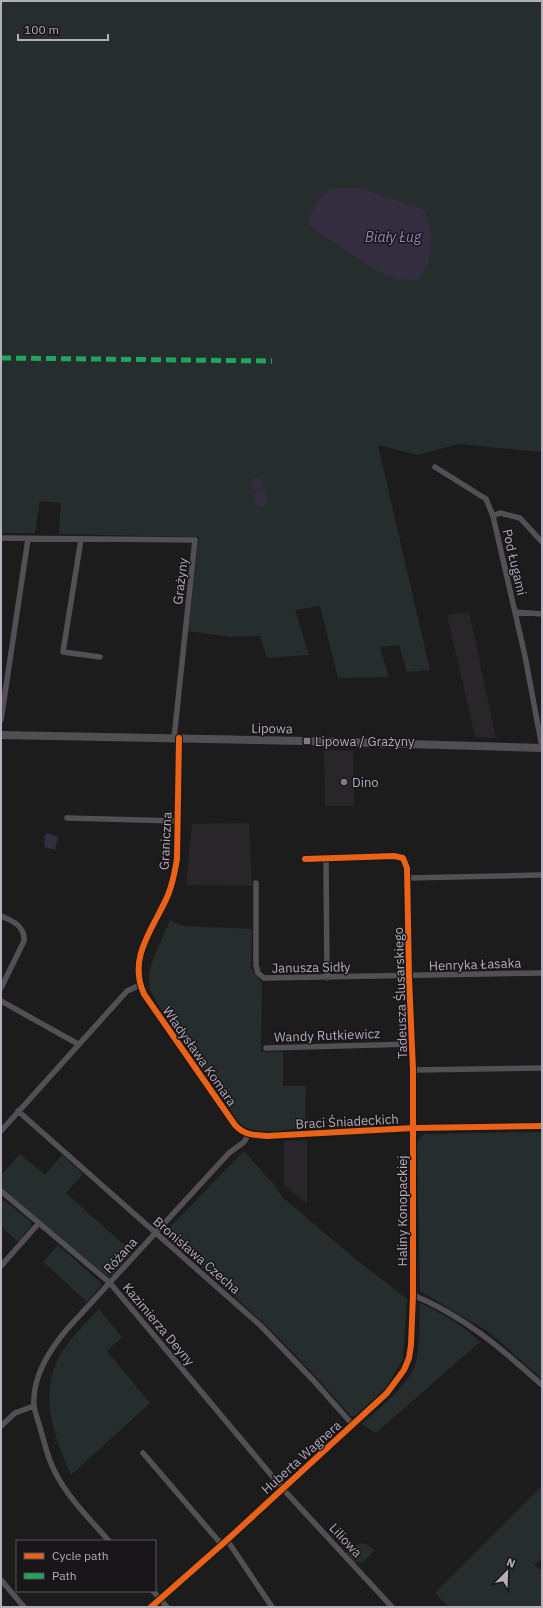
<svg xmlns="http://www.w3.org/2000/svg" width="543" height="1608" viewBox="0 0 543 1608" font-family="'IBM Plex Sans',sans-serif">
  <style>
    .built { fill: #282628 }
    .green { fill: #252e2d }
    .water { fill: #332d3f }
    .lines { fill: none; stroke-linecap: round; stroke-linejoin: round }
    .minor { stroke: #535055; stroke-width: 5.5 }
    .secondary { stroke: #514f53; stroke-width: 8 }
    .quiet { stroke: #20a55d; stroke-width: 5; stroke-dasharray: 10 5; stroke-linecap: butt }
    .cycleway-casing { stroke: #181618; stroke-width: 8 }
    .cycleway { stroke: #ea6118; stroke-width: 6 }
    .poi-dot { fill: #807a85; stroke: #181618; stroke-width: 1.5 }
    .labels { text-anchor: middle; stroke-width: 3; stroke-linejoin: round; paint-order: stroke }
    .street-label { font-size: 13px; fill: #b6adbd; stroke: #181618 }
    .poi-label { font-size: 13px; fill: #b6adbd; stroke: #181618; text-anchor: start }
    .water-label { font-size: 14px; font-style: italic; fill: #9483b9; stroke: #181618 }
  </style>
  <rect width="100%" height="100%" fill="#1c1c1c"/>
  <path class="built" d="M469 612 496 738 475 737 447 615Z
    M324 750 353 751 354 806H325Z
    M249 823 252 886 186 885 192 824Z
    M307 1140V1204L284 1185V1141Z"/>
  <path class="green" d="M1 1H542V452L458 444 418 455 378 445 430 670 407 672 399 645 380 647 389 677 338 678 320 606 295 610 309 655 267 658 260 636 230 637 188 631 199 537 59 534 61 503 40 501 35 533H1Z
    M170 920 183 926 252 929 251 968 262 984 261 1052H283V1086H306L305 1128C289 1129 256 1136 243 1126 236 1121 233 1113 228 1106L160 1008 150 990 149 976 152 962Z
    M542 1132V1379L489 1332 420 1291 417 1141 424 1134Z
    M244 1151 276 1187 282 1197 358 1261 407 1299 403 1359 386 1388 355 1416H351C322 1383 293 1351 261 1321 229 1291 196 1263 165 1232Z
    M20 1154 45 1175 62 1155 83 1174 66 1193 132 1252 109 1278 1 1188V1175Z
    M1 1198 31 1222V1226L18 1242 1 1226Z
    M58 1245 101 1283 100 1287 87 1302 43 1262Z
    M420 1303C443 1314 462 1324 480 1342L376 1433 362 1424C376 1411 408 1385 414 1368 421 1350 419 1323 420 1303Z
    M99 1309 122 1337 107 1351 150 1403 71 1475C55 1439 39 1397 58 1359 67 1341 85 1324 99 1309Z
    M542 1486V1558L534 1565 542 1571V1607H449L435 1593Z
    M364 1543 375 1550 363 1562H355L346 1553 356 1545Z"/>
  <path class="water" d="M359 188 425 210 432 240 428 264 418 280 395 279 371 267 309 226C308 215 319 195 331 189 336 187 353 188 359 188Z
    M259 477 262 478 263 488 253 490 251 479Z
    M263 489 266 490 267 503 264 506 258 507 255 502 254 494 258 490Z
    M47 833 58 837 55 850 44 847 45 835Z"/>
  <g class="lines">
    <path class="minor" d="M435 467 486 499 493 516
      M1 538 195 540 174 738
      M81 539 63 652 100 657
      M542 542 520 518 500 513 493 516 525 656 542 747
      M515 612 542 614
      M1 720 28 539
      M179 738 177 859C175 871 173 883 168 895 154 928 127 957 144 994L235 1125C244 1135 254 1135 267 1136L413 1128 542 1126
      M67 818 177 821
      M326 858 327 978
      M408 878 542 875
      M256 883V965L258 973 264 978 542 973
      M1 916C13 921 25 926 24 941L1 988
      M1 1001 78 1044
      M266 1048 413 1044
      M413 1070 542 1068
      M18 1111 261 1326 313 1380 353 1425
      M1 1131 127 991 140 985
      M1 1191 110 1283 283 1489 392 1607
      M1 1266 39 1223
      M413 1295C464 1316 502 1349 542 1385
      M1 1426 15 1413 34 1406
      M143 1453 222 1545
      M227 1540 272 1607
      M109 1541C90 1519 68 1498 55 1472 48 1459 45 1445 41 1431 39 1423 35 1413 34 1405 32 1376 50 1349 68 1328L229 1153 244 1142 248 1135
      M1 1580 24 1607
      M153 1591 167 1607
      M151 1607 227 1540 387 1393 404 1370 409 1358 411 1345 413 1295V1070L409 977 407 868 403 858 394 856 305 859"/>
    <path class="secondary" d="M1 735 307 741 542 748"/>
    <path class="quiet" d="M1 358 272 361"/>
    <defs>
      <path id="cycleway" d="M179 738 177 859C175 871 173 883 168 895 154 928 127 957 144 994L235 1125C244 1135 254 1135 267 1136L413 1128 542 1126
        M151 1607 227 1540 387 1393 404 1370 409 1358 411 1345 413 1295V1070L409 977 407 868 403 858 394 856 305 859"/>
    </defs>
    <use href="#cycleway" class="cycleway-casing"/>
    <use href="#cycleway" class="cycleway"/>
  </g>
  <g class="poi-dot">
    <rect x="303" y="737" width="8" height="8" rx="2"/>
    <circle cx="344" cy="782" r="4"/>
  </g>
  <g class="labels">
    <g class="street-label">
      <text transform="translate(515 562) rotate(77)" y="5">Pod Ługami</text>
      <text transform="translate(180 581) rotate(-83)" y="5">Grażyny</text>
      <text transform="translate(272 728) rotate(1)" y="5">Lipowa</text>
      <text transform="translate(165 841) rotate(-87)" y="5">Graniczna</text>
      <text transform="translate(475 964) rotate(-2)" y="5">Henryka Łasaka</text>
      <text transform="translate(311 967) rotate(-1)" y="5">Janusza Sidły</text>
      <text transform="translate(400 993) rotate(-92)" y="5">Tadeusza Ślusarskiego</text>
      <text transform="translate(327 1035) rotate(-2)" y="5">Wandy Rutkiewicz</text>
      <text transform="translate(200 1056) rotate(55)" y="5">Władysława Komara</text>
      <text transform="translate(347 1121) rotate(-3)" y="5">Braci Śniadeckich</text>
      <text transform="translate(402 1211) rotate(-90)" y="5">Haliny Konopackiej</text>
      <text transform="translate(120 1255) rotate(-48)" y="5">Różana</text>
      <text transform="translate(197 1255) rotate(41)" y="5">Bronisława Czecha</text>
      <text transform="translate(159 1324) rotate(50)" y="5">Kazimierza Deyny</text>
      <text transform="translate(301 1457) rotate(-42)" y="5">Huberta Wagnera</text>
      <text transform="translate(346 1540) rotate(47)" y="5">Liliowa</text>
    </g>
    <g class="poi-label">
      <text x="315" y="746">Lipowa / Grażyny</text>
      <text x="352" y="787">Dino</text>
    </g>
    <g class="water-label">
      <text x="393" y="242">Biały Ług</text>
    </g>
  </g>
  <rect width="543" height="1608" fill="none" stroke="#b6adbd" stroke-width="4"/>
  <rect x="16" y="1540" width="140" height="52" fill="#181618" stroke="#57525a"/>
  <rect x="24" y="1553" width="20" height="6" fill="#ea6118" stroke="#57525a"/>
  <text x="52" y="1560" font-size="12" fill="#b6adbd">Cycle path</text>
  <rect x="24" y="1573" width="20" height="6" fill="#20a55d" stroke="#57525a"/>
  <text x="52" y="1580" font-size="12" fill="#b6adbd">Path</text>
  <g transform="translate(507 1572) rotate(23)" stroke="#181618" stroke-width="3" paint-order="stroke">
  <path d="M0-3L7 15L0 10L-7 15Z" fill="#b6adbd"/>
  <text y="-6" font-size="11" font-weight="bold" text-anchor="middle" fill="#b6adbd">N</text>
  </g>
  <path d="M18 34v6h90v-6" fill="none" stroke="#b6adbd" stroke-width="2"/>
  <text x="24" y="34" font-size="12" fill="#b6adbd" stroke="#181618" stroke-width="3" paint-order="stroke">100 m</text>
</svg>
